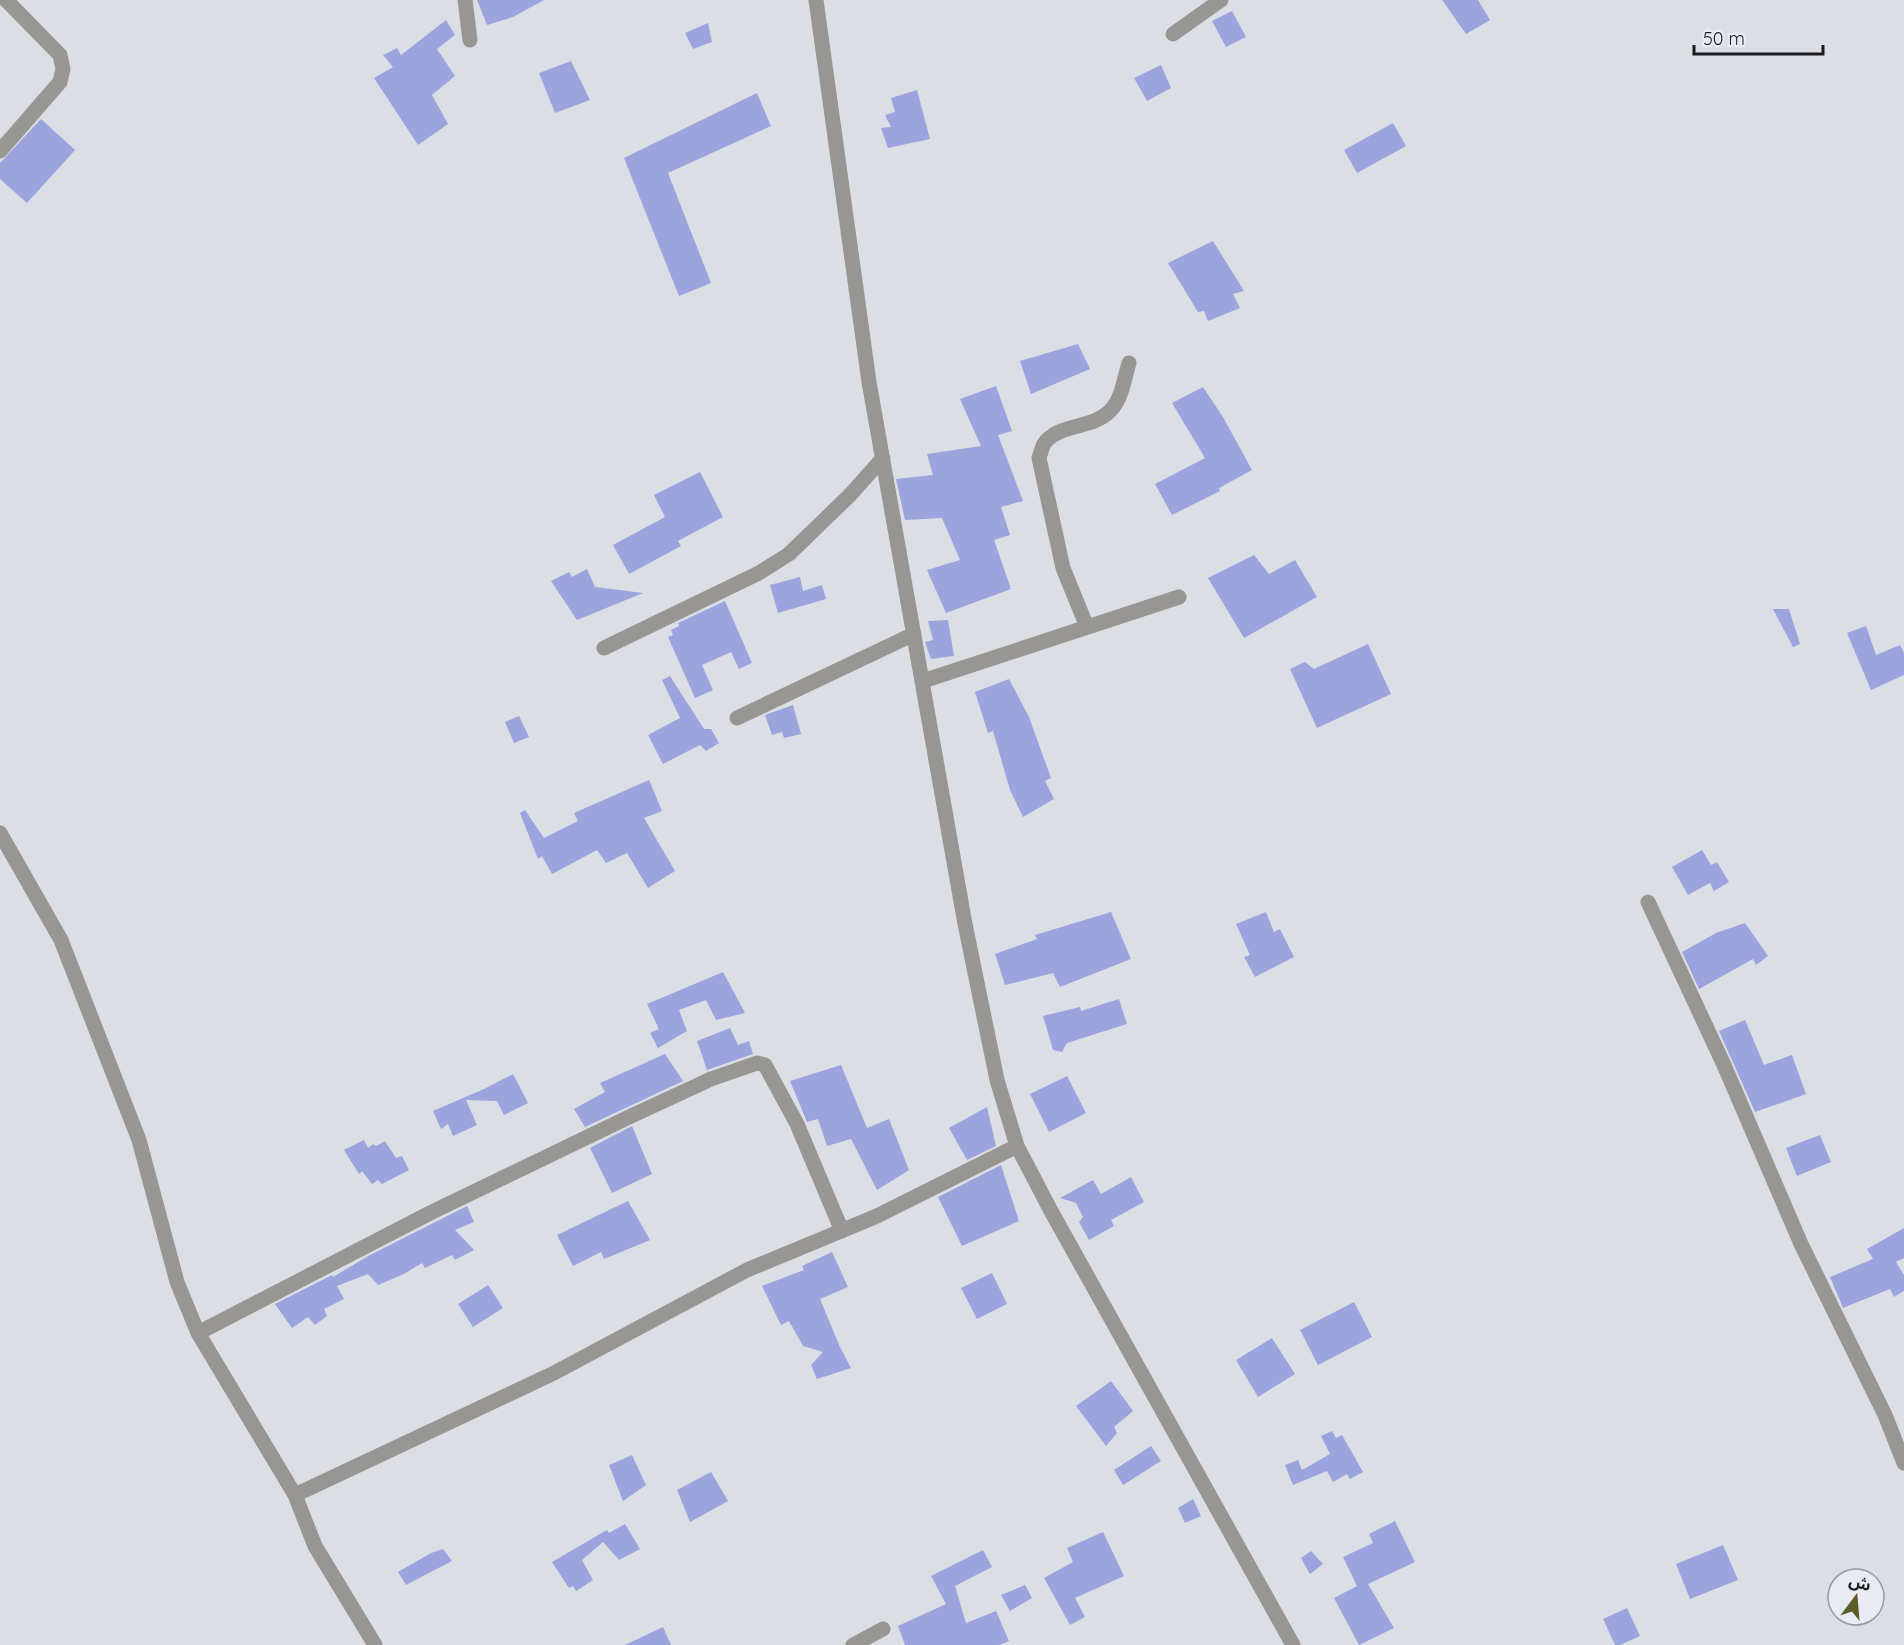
<svg xmlns="http://www.w3.org/2000/svg" width="1904" height="1645" viewBox="0 0 1904 1645" font-family="Quicksand,'Noto Sans Arabic',sans-serif">
  <style>
    .building { fill: #9ba4dd }
    .lines { fill: none; stroke-linecap: round; stroke-linejoin: round }
    .street { stroke: #989693; stroke-width: 15 }
  </style>
  <rect width="100%" height="100%" fill="#dcdee5"/>
  <path class="building" d="M477 0H544L513 17 487 25Z
    M1442 0H1478L1490 20 1466 34Z
    M1232 11 1246 37 1226 47 1212 21Z
    M446 20 455 35 437 49 455 76 432 95 448 124 418 145 374 78 393 67 383 55 397 48 401 55Z
    M708 23 712 42 693 49 685 33Z
    M571 61 590 100 555 113 539 73Z
    M1161 65 1171 88 1147 101 1134 78Z
    M917 90 930 139 888 148 881 128 891 127 885 115 895 112 891 98Z
    M757 93 771 126 668 173 711 283 679 296 624 158Z
    M41 119 75 150 27 203 0 179V163Z
    M1393 123 1406 146 1357 173 1344 150Z
    M1213 241 1244 291 1233 294 1240 308 1208 321 1204 311 1198 312 1168 263Z
    M1078 344 1090 369 1031 394 1020 361Z
    M996 386 1012 431 998 435 1023 501 1001 507 1010 535 994 540 1011 589 946 613 927 570 960 560 942 518 905 520 896 479 933 475 927 454 981 446 960 399Z
    M1203 387 1223 417 1252 470 1219 488 1220 491 1172 515 1155 484 1205 458 1172 403Z
    M700 472 723 517 678 541 681 546 629 574 613 545 665 517 654 495Z
    M1254 555 1269 574 1295 560 1317 597 1244 638 1208 578Z
    M587 569 595 587 643 593 577 620 551 581 569 572 572 577Z
    M800 577 803 591 822 585 826 599 778 613 770 585Z
    M725 601 752 663 739 669 731 652 702 665 713 690 695 698 668 637 673 635 671 630 679 626 678 623Z
    M1773 609H1789L1800 644 1793 647Z
    M948 620 954 656 931 659 925 642 933 640 928 621Z
    M1866 626 1876 655 1900 645 1904 653V675L1871 690 1847 633Z
    M1368 644 1391 694 1317 728 1290 669 1305 662 1314 669Z
    M670 676 704 729H711L719 743 706 751 700 745 663 764 648 735 680 718 662 680Z
    M1009 679 1029 717 1051 778 1045 781 1054 799 1023 817 1010 790 993 731 988 733 975 692Z
    M793 705 801 734 784 738 782 732 772 735 765 715Z
    M519 716 529 737 514 743 505 722Z
    M649 780 662 811 644 818 675 871 648 888 627 853 606 863 597 850 552 874 542 856 538 859 520 813 525 810 544 838 578 821 574 813Z
    M1702 850 1711 865 1717 862 1729 882 1714 891 1710 883 1688 895 1672 867Z
    M1111 912 1131 959 1060 987 1053 973 1005 985 995 954 1037 939 1035 935Z
    M1266 912 1274 932 1280 929 1294 957 1255 977 1244 957 1250 955 1236 924Z
    M1745 923 1768 956 1756 965 1753 959 1699 989 1682 952 1716 933Z
    M723 972 745 1013 716 1020 706 1000 679 1010 687 1031 658 1048 650 1033 659 1029 647 1004Z
    M1119 999 1127 1024 1067 1043 1062 1052 1053 1050 1043 1016 1080 1007 1081 1011Z
    M1745 1020 1764 1065 1792 1055 1806 1094 1755 1112 1719 1031Z
    M730 1028 738 1045 749 1041 753 1054 707 1070 697 1041Z
    M665 1054 683 1081 585 1127 574 1109 605 1092 600 1083Z
    M841 1065 867 1128 889 1119 909 1170 877 1190 851 1139 827 1146 818 1119 807 1122 790 1081Z
    M513 1074 528 1103 504 1115 497 1101 466 1100 477 1125 453 1136 448 1124 441 1129 433 1111 484 1089Z
    M1067 1076 1086 1113 1049 1132 1030 1094Z
    M987 1107 996 1146 967 1160 949 1128Z
    M632 1126 652 1174 612 1193 590 1148Z
    M1820 1135 1831 1162 1797 1176 1786 1148Z
    M364 1140 368 1148 373 1144 376 1146 385 1141 396 1158 402 1156 409 1170 382 1184 378 1180 372 1184 362 1171 359 1174 344 1150Z
    M1001 1165 1019 1221 962 1246 938 1197Z
    M1131 1177 1144 1202 1111 1220 1114 1226 1089 1240 1079 1222 1083 1217 1076 1203 1060 1198 1093 1180 1101 1194Z
    M628 1201 650 1240 604 1259 601 1252 573 1266 557 1235Z
    M467 1206 474 1222 455 1230 474 1250 455 1260 452 1255 425 1268 422 1263 404 1274 378 1285 368 1274 337 1286 344 1299 324 1309 327 1316 315 1325 308 1317 292 1328 275 1304 332 1275 333 1277 370 1255Z
    M1904 1228V1258L1896 1262 1904 1275V1291L1894 1297 1890 1289 1843 1308 1830 1277 1873 1259 1867 1249Z
    M832 1252 848 1287 820 1299 840 1347 851 1368 817 1379 811 1365 823 1352 803 1346 789 1321 781 1325 762 1286 804 1270 802 1266Z
    M992 1273 1007 1304 977 1319 961 1288Z
    M488 1285 503 1308 473 1327 458 1304Z
    M1354 1302 1372 1337 1318 1365 1300 1330Z
    M1272 1338 1295 1374 1258 1397 1236 1360Z
    M1111 1381 1133 1411 1114 1427 1117 1433 1106 1446 1076 1406Z
    M1332 1431 1336 1438 1342 1435 1363 1472 1350 1479 1347 1474 1333 1482 1327 1471 1293 1485 1285 1465 1298 1460 1302 1470 1330 1454 1321 1436Z
    M1151 1446 1161 1461 1123 1485 1114 1470Z
    M632 1455 646 1485 623 1501 609 1465Z
    M711 1472 728 1501 690 1522 677 1490Z
    M1193 1499 1201 1516 1185 1523 1178 1508Z
    M1395 1521 1415 1562 1368 1584 1394 1628 1359 1645 1334 1598 1357 1586 1343 1557 1373 1543 1369 1534Z
    M625 1524 640 1549 619 1560 603 1542 582 1560 593 1580 576 1591 573 1586 569 1588 552 1562 607 1530 609 1533Z
    M1103 1532 1124 1576 1075 1598 1085 1617 1070 1625 1044 1578 1073 1562 1067 1548Z
    M1723 1545 1738 1580 1690 1599 1676 1564Z
    M443 1549 452 1561 406 1585 398 1572 431 1553Z
    M983 1550 992 1567 955 1586 966 1623 996 1611 1009 1641 999 1645H905L898 1626 946 1604 931 1576Z
    M1311 1551 1323 1564 1310 1574 1301 1558Z
    M1025 1585 1032 1598 1010 1611 1001 1595Z
    M1627 1608 1640 1636 1620 1645H1615L1603 1619Z
    M663 1627 671 1645H625Z"/>
  <g class="lines">
    <path class="street" d="M465 0 470 40
      M816 0 869 382 965 924 997 1080 1017 1146 1051 1211 1293 1645
      M1173 34 1221 0
      M0 151 60 82 63 69 60 55 6 0
      M1087 627 1063 568 1039 458C1041 453 1042 445 1046 441 1063 423 1092 429 1110 411 1122 399 1124 379 1129 363
      M604 648 759 573 789 554 850 495 883 458
      M923 681 1179 597
      M737 718 914 634
      M0 833 61 940 139 1140 177 1282 198 1333 295 1495 315 1546 375 1645
      M1648 902 1724 1065 1801 1244 1885 1415 1904 1463
      M198 1333 432 1212 629 1117 711 1079 757 1063 765 1065 797 1124 842 1231
      M295 1495 554 1373 747 1270 877 1216 1017 1146
      M853 1645 883 1629"/>
  </g>
  <g transform="translate(1856 1597) rotate(16)"><circle r="28" fill="#e9ebf3" stroke="#97999f" stroke-width="1.5"/>
  <path d="M0-4.5L10 22L0 15L-10 22Z" fill="#5d5c29"/>
  <text y="-9" font-size="16" font-weight="bold" text-anchor="middle" fill="#1d1d20">ش</text>
  </g>
  <path d="M1694 45v9h129v-9" fill="none" stroke="#1d1d20" stroke-width="3"/>
  <text x="1703" y="45" font-size="18" fill="#1d1d20" stroke="#e9ebf3" stroke-width="4.5" paint-order="stroke">50 m</text>
</svg>
